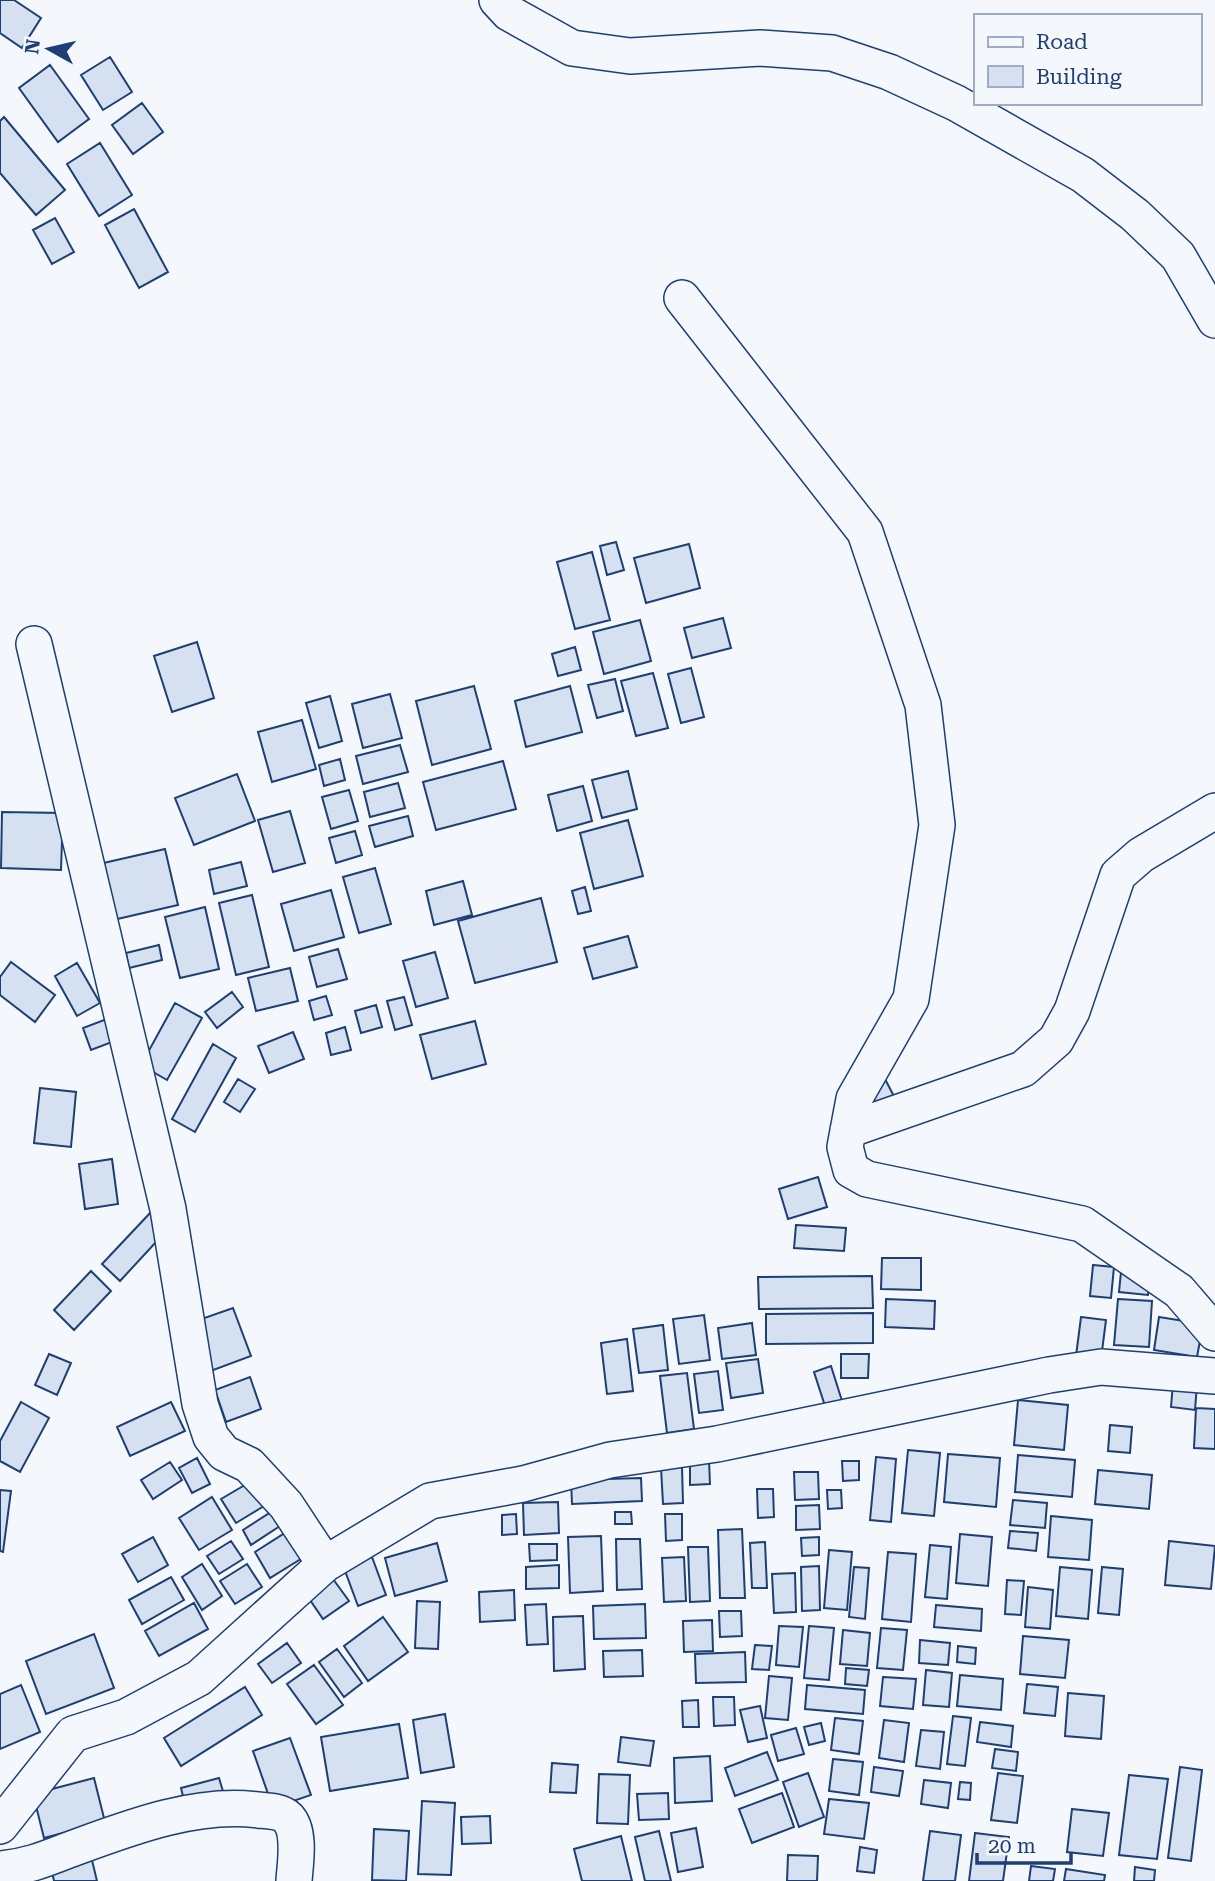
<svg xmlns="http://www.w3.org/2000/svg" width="1215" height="1881" viewBox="0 0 1215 1881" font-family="'Roboto Serif',serif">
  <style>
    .building { fill: #d5e0f0; stroke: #1d3f73; stroke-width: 2 }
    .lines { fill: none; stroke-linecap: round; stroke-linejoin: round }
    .minor-casing { stroke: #1d3f73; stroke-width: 38 }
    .minor { stroke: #f4f7fb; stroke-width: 35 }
  </style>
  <rect width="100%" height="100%" fill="#f4f7fb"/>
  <path class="building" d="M0 0H14L41 18 22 48 0 33Z
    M110 57 132 92 103 110 81 75Z
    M50 65 89 119 58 142 19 88Z
    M142 103 163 132 133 154 112 125Z
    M4 117 65 190 36 215 0 173V121Z
    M100 143 132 195 99 216 67 164Z
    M134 209 168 272 139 288 105 225Z
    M55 218 74 252 52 264 33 230Z
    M616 542 624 570 607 575 600 546Z
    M689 544 700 588 646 603 634 558Z
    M592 552 610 620 575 629 557 562Z
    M723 618 731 648 692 658 684 628Z
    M640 620 651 661 604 674 593 632Z
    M197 642 214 698 172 712 154 656Z
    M575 647 581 670 558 676 552 654Z
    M691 668 704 717 681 723 668 674Z
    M653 673 668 728 636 736 621 681Z
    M615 679 623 711 597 718 588 685Z
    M474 686 491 749 432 765 416 701Z
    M570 686 582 732 526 747 515 701Z
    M390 694 402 738 363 748 352 704Z
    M330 696 342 741 319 748 306 703Z
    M302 720 316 769 272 782 258 732Z
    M400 745 408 772 363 784 356 756Z
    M340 759 345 780 324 786 319 765Z
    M503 761 516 809 436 830 423 782Z
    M628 771 637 809 602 818 592 780Z
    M237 774 255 821 194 845 175 798Z
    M398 783 405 808 370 817 364 792Z
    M583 786 592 821 557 831 548 795Z
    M349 790 358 821 331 829 322 797Z
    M290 811 305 863 273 872 258 820Z
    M2 812 63 813 61 870 1 868Z
    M408 816 413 836 375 847 369 826Z
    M628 820 643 876 594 889 580 833Z
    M355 831 362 855 336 863 329 838Z
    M165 849 178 905 113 920 99 864Z
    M241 862 247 886 214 894 209 870Z
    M375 868 391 924 359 933 343 877Z
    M463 881 472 915 434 925 426 891Z
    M585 887 591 911 578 914 572 891Z
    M331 890 344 937 294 951 281 904Z
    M252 895 269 967 236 975 219 903Z
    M541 898 557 962 475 983 458 921Z
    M205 907 219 969 180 978 165 917Z
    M628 936 637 967 593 979 584 948Z
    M159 945 162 960 129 968 126 953Z
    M338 949 347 979 317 987 309 957Z
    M435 952 448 998 416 1007 403 961Z
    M11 962 55 995 35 1022 0 995V977Z
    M77 963 100 1003 77 1016 55 976Z
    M290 968 298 1001 256 1011 248 978Z
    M232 992 243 1007 217 1028 205 1012Z
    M326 996 332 1015 314 1020 309 1001Z
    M404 997 412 1025 395 1030 387 1001Z
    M175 1003 202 1018 167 1080 141 1065Z
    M376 1005 382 1027 361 1033 355 1011Z
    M112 1017 120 1039 91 1050 83 1028Z
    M475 1021 486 1064 432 1079 420 1035Z
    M345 1027 351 1050 331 1055 326 1033Z
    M293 1032 304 1059 269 1073 258 1046Z
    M213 1044 236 1058 195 1132 172 1119Z
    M238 1079 255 1089 240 1112 224 1102Z
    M885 1079 898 1104 876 1114 864 1089Z
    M40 1088 76 1092 71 1147 34 1143Z
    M112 1159 118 1204 85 1209 79 1164Z
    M818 1177 827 1207 788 1219 779 1189Z
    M151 1212 169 1228 120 1281 102 1264Z
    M796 1225 846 1228 844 1251 794 1248Z
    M882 1258H921V1290L881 1289Z
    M1093 1265 1114 1267 1111 1298 1090 1296Z
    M91 1271 111 1291 74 1330 54 1310Z
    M1121 1272 1150 1275 1148 1295 1119 1292Z
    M872 1276 873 1308 759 1309 758 1277Z
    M886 1299 935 1301 934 1329 885 1327Z
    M1118 1299 1152 1301 1149 1347 1114 1345Z
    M233 1308 251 1356 208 1372 190 1323Z
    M873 1313V1343L766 1344V1314Z
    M704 1315 710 1360 679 1364 673 1319Z
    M1081 1317 1106 1320 1101 1359 1076 1356Z
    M1159 1317 1203 1324 1197 1357 1154 1350Z
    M752 1323 756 1355 722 1359 718 1328Z
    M663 1325 668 1370 639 1373 633 1329Z
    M627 1339 633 1391 607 1394 601 1343Z
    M49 1354 71 1363 57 1395 35 1385Z
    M841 1354H869L868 1378H841Z
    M758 1359 763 1393 731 1398 726 1363Z
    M831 1366 843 1404 826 1409 814 1372Z
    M718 1371 723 1410 699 1413 694 1374Z
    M687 1373 694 1429 667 1433 660 1376Z
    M250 1377 261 1409 226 1422 215 1390Z
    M1173 1383 1197 1385 1195 1410 1171 1407Z
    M1018 1400 1068 1405 1064 1450 1014 1445Z
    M21 1402 49 1418 20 1472 0 1461V1441Z
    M171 1402 185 1431 130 1456 117 1427Z
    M1196 1408 1215 1409V1449L1194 1448Z
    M1110 1425 1132 1427 1130 1453 1108 1451Z
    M908 1450 940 1453 934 1516 902 1513Z
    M948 1454 1000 1458 996 1507 944 1502Z
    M1018 1455 1075 1460 1072 1497 1015 1492Z
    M876 1457 896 1459 891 1522 870 1520Z
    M197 1458 210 1484 192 1493 179 1468Z
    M690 1460H709L710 1484 690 1485Z
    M842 1461H859V1480L843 1481Z
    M170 1462 182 1480 153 1499 141 1480Z
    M682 1467 683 1503 663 1504 661 1468Z
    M1098 1470 1152 1475 1149 1509 1095 1504Z
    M794 1472H818L819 1499 795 1500Z
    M641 1478 642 1501 572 1504 571 1480Z
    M250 1482 264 1506 236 1523 221 1499Z
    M757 1489H773L774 1517 758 1518Z
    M0 1490 11 1491 3 1552 0 1551Z
    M827 1490H841L842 1508 828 1509Z
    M212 1497 232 1530 199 1550 179 1518Z
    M1013 1500 1047 1503 1045 1528 1010 1525Z
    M558 1502 559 1533 524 1535 523 1503Z
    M819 1505 820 1529 796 1530V1506Z
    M271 1512 280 1526 251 1545 243 1530Z
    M615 1512H631L632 1524H615Z
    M516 1514 517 1534 502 1535V1515Z
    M665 1514H682V1540L666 1541Z
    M1051 1516 1092 1520 1089 1560 1048 1557Z
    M742 1529 745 1598H720L718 1530Z
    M288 1531 304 1557 270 1578 255 1552Z
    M1010 1531 1038 1533 1036 1551 1008 1548Z
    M960 1534 992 1537 988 1586 956 1583Z
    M601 1536 603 1591 570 1593 568 1537Z
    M153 1537 168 1565 138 1582 122 1554Z
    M819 1537V1555L802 1556 801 1538Z
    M616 1539H640L642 1589 617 1590Z
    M231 1541 243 1559 219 1574 207 1556Z
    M1169 1541 1215 1546 1211 1589 1165 1585Z
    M765 1542 767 1588H752L750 1543Z
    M437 1543 447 1581 395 1596 385 1558Z
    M529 1544H557V1560L530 1561Z
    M930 1545 951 1547 947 1599 925 1597Z
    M688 1547H708L710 1601 690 1602Z
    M829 1550 852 1552 847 1610 824 1608Z
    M888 1552 916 1554 911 1622 882 1619Z
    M372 1557 386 1595 358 1606 344 1568Z
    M684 1557 686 1601 664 1602 662 1558Z
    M202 1564 222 1596 202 1610 182 1577Z
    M247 1564 262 1587 235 1604 220 1581Z
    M559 1565V1588L526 1589V1567Z
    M819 1566 820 1610 802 1611 801 1567Z
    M854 1567 869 1568 865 1619 849 1617Z
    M1060 1567 1092 1570 1088 1619 1056 1616Z
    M1102 1567 1123 1569 1119 1615 1098 1613Z
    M795 1573 796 1612 774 1613 772 1574Z
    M171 1577 184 1600 142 1624 129 1600Z
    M333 1579 349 1601 323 1619 308 1597Z
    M1007 1580 1024 1581 1021 1615 1005 1614Z
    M1028 1587 1053 1590 1050 1629 1025 1627Z
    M514 1590 515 1620 480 1622 479 1592Z
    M417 1601 440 1602 438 1649 415 1648Z
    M194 1603 208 1629 159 1656 145 1631Z
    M546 1604 548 1644 527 1645 525 1605Z
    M645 1604 646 1638 594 1639 593 1606Z
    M936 1605 982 1609 981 1631 934 1627Z
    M719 1611H741L742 1636 720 1637Z
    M583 1616 585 1669 554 1671 553 1617Z
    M383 1617 408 1652 368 1681 344 1646Z
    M712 1620 713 1651 684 1652 683 1621Z
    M779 1626 803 1627 799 1667 776 1665Z
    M809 1626 834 1628 829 1680 804 1678Z
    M881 1628 907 1630 903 1670 877 1668Z
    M843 1630 870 1633 867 1666 840 1664Z
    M94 1634 114 1688 46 1714 26 1661Z
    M1023 1636 1069 1640 1065 1678 1020 1674Z
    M920 1640 950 1643 948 1665 919 1663Z
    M287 1643 301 1663 272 1683 258 1664Z
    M755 1645 772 1646 769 1670 752 1669Z
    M958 1646 976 1648 975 1664 957 1662Z
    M337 1649 362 1683 344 1697 319 1662Z
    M642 1650 643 1676 604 1677 603 1651Z
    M745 1652 746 1682 696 1683 695 1654Z
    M314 1665 343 1705 316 1724 287 1684Z
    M846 1668 869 1670 867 1686 845 1684Z
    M926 1670 952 1673 949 1707 923 1705Z
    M960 1675 1003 1679 1001 1710 957 1706Z
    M769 1676 792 1678 788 1720 765 1718Z
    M883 1677 916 1679 913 1709 880 1706Z
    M1027 1684 1058 1687 1055 1716 1024 1713Z
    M21 1685 40 1732 0 1749V1694Z
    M807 1685 865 1690 863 1714 805 1709Z
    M245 1687 262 1715 181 1766 164 1738Z
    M1068 1693 1104 1696 1101 1739 1065 1736Z
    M713 1697H734L735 1725 714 1726Z
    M698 1700 699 1727H683L682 1701Z
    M760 1706 767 1738 748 1742 740 1710Z
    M445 1714 454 1767 421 1773 413 1720Z
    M953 1716 971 1718 965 1766 947 1764Z
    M835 1718 863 1721 859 1754 831 1750Z
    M884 1720 909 1723 904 1762 879 1758Z
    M980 1722 1013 1726 1011 1747 977 1742Z
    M821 1723 825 1741 809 1745 804 1727Z
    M399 1724 408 1778 330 1791 321 1737Z
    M796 1728 804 1754 778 1761 771 1735Z
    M921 1730 944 1732 940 1769 916 1766Z
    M621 1737 654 1741 650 1766 618 1762Z
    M290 1738 311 1795 273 1808 253 1751Z
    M995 1749 1018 1752 1016 1771 992 1768Z
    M767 1752 778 1780 735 1796 725 1768Z
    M710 1756 712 1801 675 1803 674 1758Z
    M833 1759 863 1762 859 1795 829 1791Z
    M552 1763 578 1765 576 1793 550 1792Z
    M874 1767 903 1771 899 1796 871 1792Z
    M1180 1767 1202 1770 1191 1861 1168 1858Z
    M808 1773 824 1817 799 1827 783 1782Z
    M998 1773 1023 1776 1017 1823 991 1820Z
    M599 1774 630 1775 628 1824 597 1823Z
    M1129 1775 1168 1779 1157 1859 1119 1855Z
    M94 1778 105 1822 44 1838 33 1794Z
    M219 1778 225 1798 186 1809 181 1788Z
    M924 1780 951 1783 948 1808 921 1804Z
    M960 1782 971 1783 970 1800 958 1799Z
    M668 1793 669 1819 639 1820 637 1794Z
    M782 1793 794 1827 752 1843 739 1809Z
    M829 1799 869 1803 864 1839 824 1834Z
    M422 1801 455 1803 451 1875 418 1874Z
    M1072 1809 1109 1813 1103 1856 1067 1852Z
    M490 1816 491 1843 462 1844 461 1817Z
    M696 1828 703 1867 678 1872 671 1833Z
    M374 1829 409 1831 406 1881 372 1880Z
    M659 1831 671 1881H645L635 1837Z
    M930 1831 961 1835 955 1881H923Z
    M975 1833 1009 1837 1003 1881H969Z
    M621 1836 632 1881H582L574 1849Z
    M860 1847 877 1850 874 1873 857 1871Z
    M788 1855 818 1856 817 1881H787Z
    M91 1856 97 1881H54L51 1866Z
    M1031 1866 1055 1869 1053 1881H1029Z
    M1135 1867 1155 1870 1154 1881H1134Z
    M1066 1869 1105 1875 1104 1881H1064Z"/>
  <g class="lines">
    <defs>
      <path id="minor" d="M497 0 509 13 572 48 630 56 760 48 832 53 889 72 956 103 1083 175 1135 215 1178 256 1215 320
        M682 298 865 532 923 705 937 825 911 999 854 1099 845 1147 851 1170 867 1179 1082 1224 1179 1291 1215 1333
        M34 644 168 1209 200 1404 211 1437 224 1453 249 1465 286 1505 325 1564
        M848 1130 1023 1069 1056 1040 1072 1011 1118 875 1141 855 1215 811
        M0 1826 73 1734 126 1717 199 1678 325 1564 430 1501 523 1484 610 1460 717 1444 1049 1375 1101 1367 1215 1376
        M0 1869C25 1867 43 1860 66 1851 126 1829 194 1802 258 1810 268 1811 281 1811 288 1818 301 1832 295 1864 294 1881"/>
    </defs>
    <use href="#minor" class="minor-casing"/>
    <use href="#minor" class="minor"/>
  </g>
  <rect x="974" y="14" width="228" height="91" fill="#f4f7fb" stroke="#9eadc5" stroke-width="2"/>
  <rect x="988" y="37" width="35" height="10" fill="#f4f7fb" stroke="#9eadc5" stroke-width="2"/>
  <text x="1036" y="49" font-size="21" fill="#1d3f73">Road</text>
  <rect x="988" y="66" width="35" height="21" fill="#d5e0f0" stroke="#9eadc5" stroke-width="2"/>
  <text x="1036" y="84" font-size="21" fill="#1d3f73">Building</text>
  <g transform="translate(49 49) rotate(278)" stroke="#f4f7fb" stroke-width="5" paint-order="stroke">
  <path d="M0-5L12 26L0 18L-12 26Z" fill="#1d3f73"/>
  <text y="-10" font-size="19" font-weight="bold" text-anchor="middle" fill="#1d3f73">N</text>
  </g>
  <path d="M977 1853v10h94v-10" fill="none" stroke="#1d3f73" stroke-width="3.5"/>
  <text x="988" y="1853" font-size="21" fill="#1d3f73" stroke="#f4f7fb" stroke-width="5" paint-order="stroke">20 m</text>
</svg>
